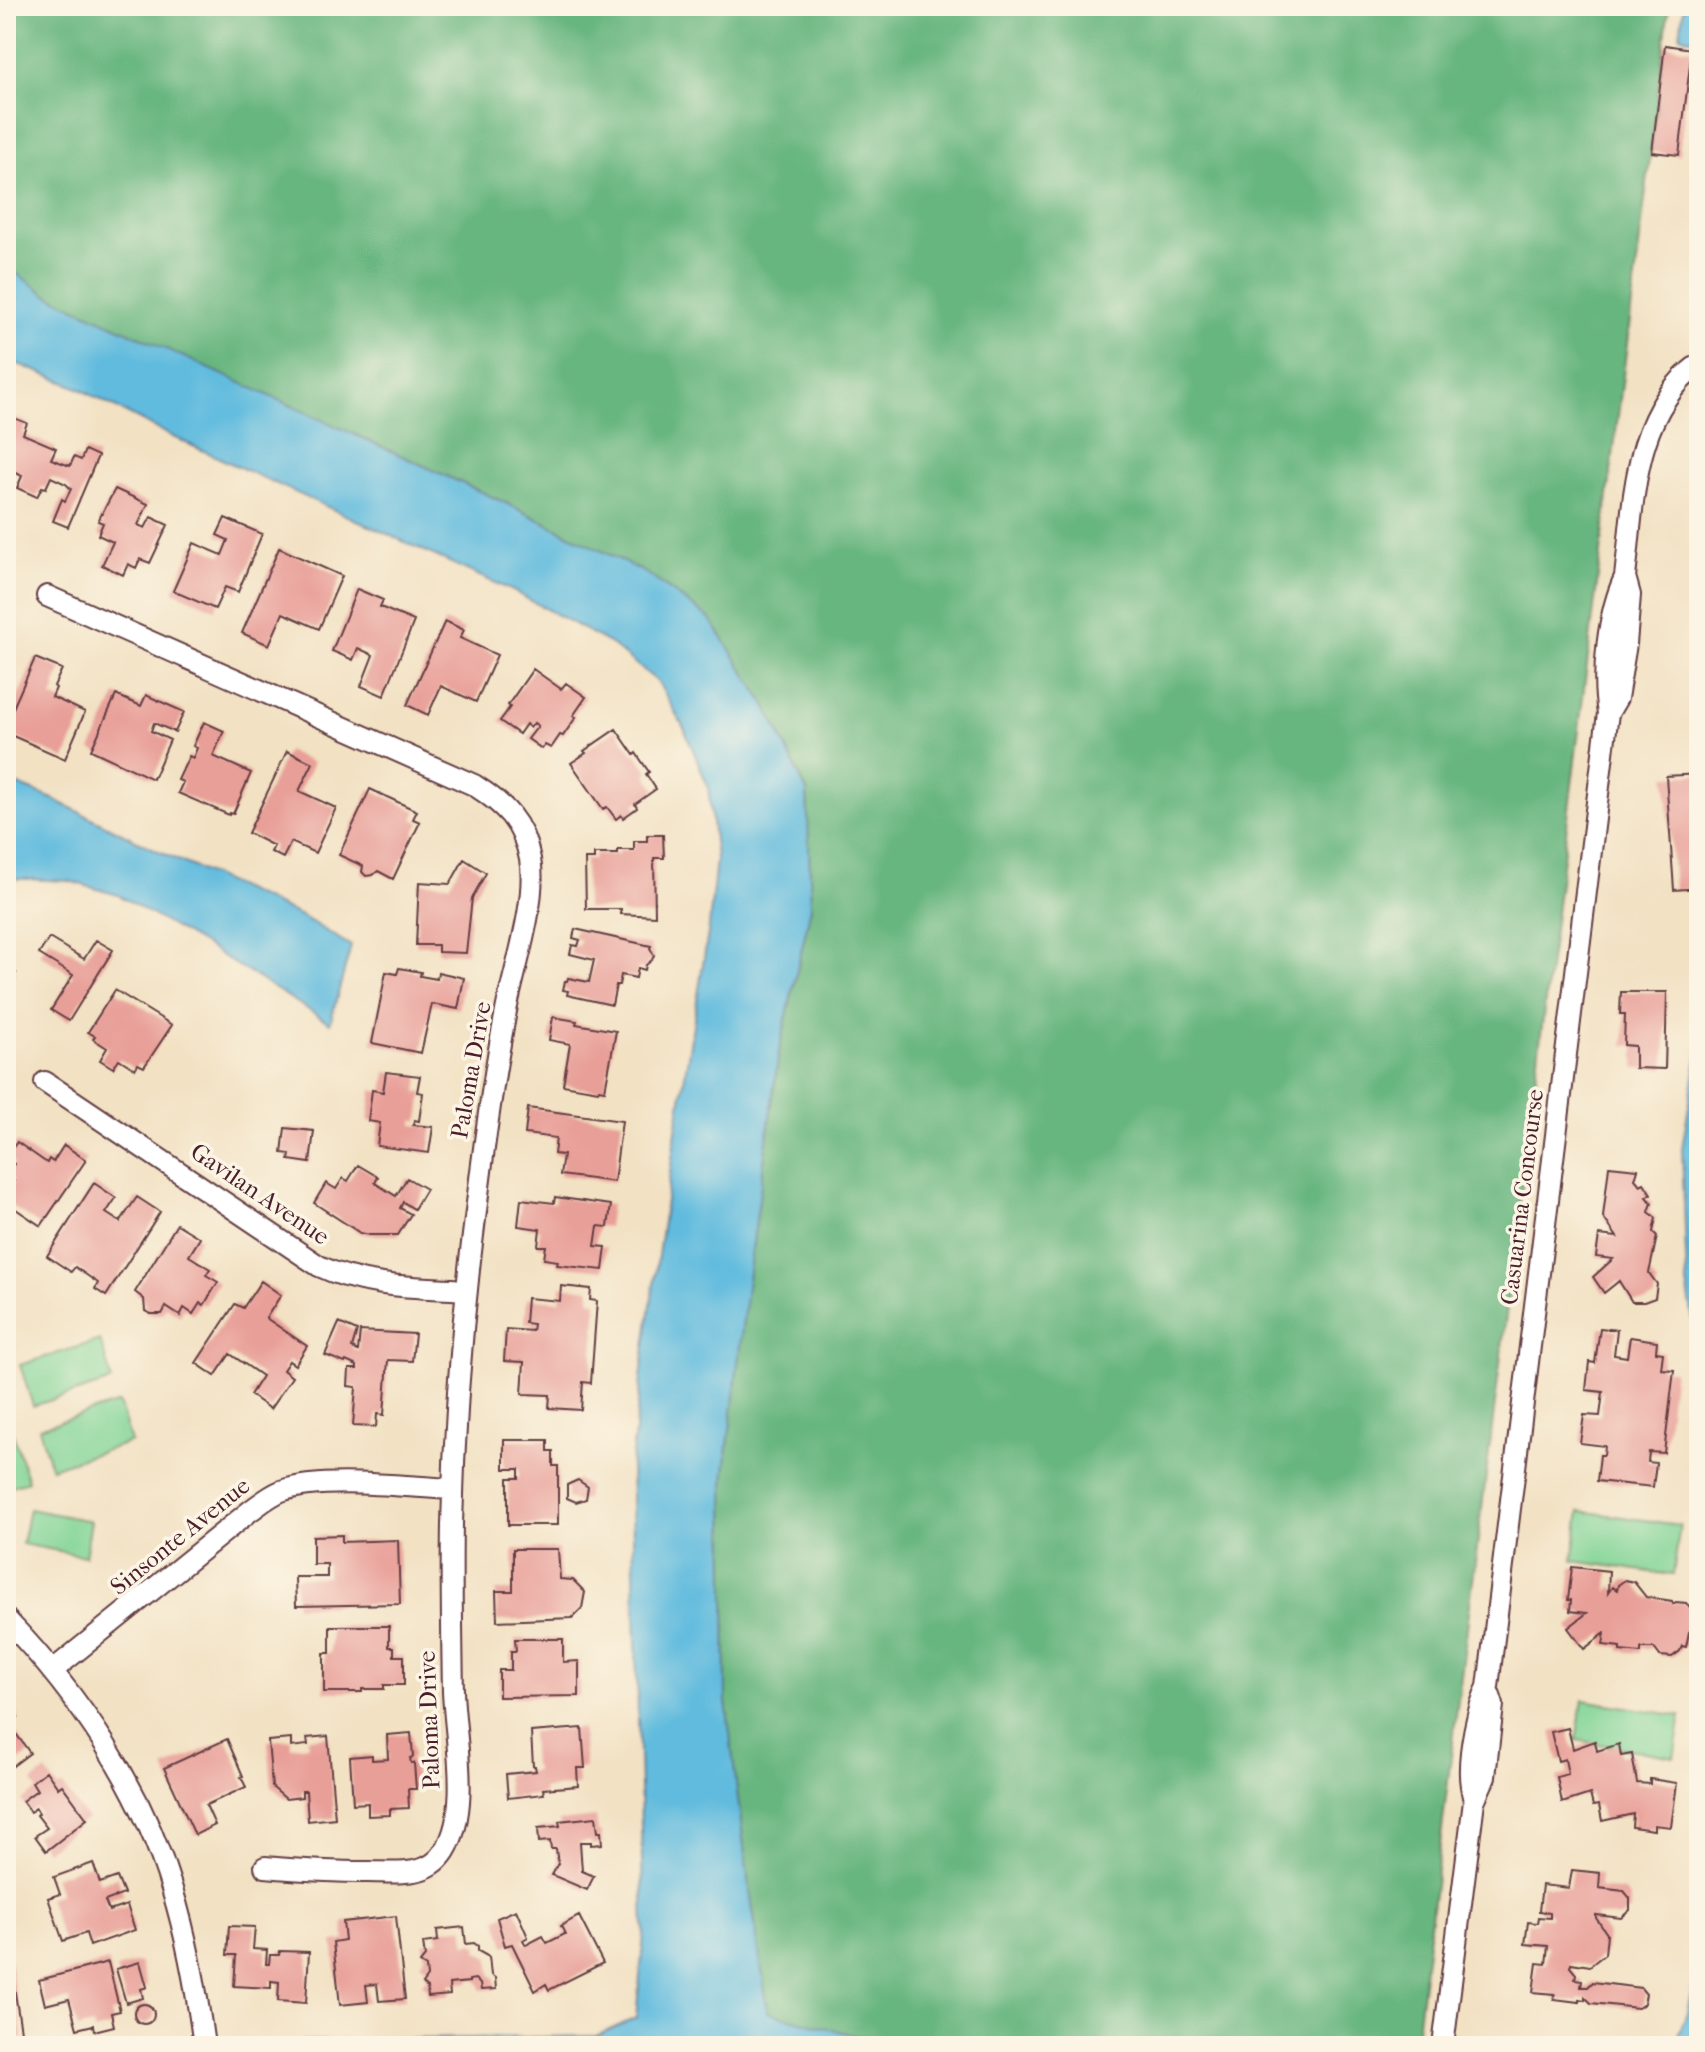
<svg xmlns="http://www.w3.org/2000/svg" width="1705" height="2052" viewBox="0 0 1705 2052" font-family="'IM FELL French Canon',serif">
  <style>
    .green { fill: #81d496; stroke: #667a60; stroke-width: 2 }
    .forest { fill: #68b67f; stroke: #596a55; stroke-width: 2 }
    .water { fill: #60bbde; stroke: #556d84; stroke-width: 2 }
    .building { fill: #e89f98 }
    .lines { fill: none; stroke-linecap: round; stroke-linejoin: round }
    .minor-casing { stroke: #633c42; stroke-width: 24 }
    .minor { stroke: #fff; stroke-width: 20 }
    .labels { text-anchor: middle; stroke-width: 7; stroke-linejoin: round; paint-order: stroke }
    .street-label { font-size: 24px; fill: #4a1f2b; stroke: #fcf5e5 }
  </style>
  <rect width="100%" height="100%" fill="#fcf5e5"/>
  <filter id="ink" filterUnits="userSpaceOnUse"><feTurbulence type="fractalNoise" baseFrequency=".0125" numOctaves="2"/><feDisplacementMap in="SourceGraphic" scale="16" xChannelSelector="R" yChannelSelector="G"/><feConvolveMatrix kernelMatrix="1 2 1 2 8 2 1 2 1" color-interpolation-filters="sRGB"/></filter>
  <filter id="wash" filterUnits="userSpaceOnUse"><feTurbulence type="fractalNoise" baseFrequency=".006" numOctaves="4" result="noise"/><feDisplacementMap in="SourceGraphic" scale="32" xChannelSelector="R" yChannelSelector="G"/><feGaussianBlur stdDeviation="1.8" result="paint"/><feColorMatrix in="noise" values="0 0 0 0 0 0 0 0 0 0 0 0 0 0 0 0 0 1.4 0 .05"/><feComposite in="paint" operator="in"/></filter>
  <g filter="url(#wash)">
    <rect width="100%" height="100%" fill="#f2e1c3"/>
    <path class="green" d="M100 1340 112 1381 33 1406 20 1365Z
      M119 1403 131 1442 51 1468 39 1428Z
      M12 1430 28 1481 6 1488V1432Z
      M29 1509 91 1521 85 1556 22 1544Z
      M1580 1511 1680 1525 1673 1575 1573 1561Z
      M1583 1700 1681 1716 1674 1757 1576 1740Z"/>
    <path class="forest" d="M6 6H1669L1415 2046H895L768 2013 746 1863 726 1702 724 1479 747 1287 779 1051 811 908 807 791 767 707 710 619 646 573 510 505 47 295 6 266Z"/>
    <path class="water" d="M1684 6H1699V42L1680 35Z
      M6 266 47 295 510 505 646 573 710 619 767 707 807 792 811 907 779 1051 747 1287 724 1479 726 1702 746 1863 768 2012 895 2046H290L304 2041 596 2036 636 2018 644 1934 631 1464 644 1353 677 1124 709 927 716 859 708 786 684 728 658 682 611 644 513 591 173 437 76 387 6 359Z
      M6 780 53 799 154 849 301 916 351 946 330 1023 206 946 118 895 69 881 6 878Z
      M1699 1046V1357L1687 1283 1682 1148Z
      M1699 1958V2046H1674L1687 2012Z"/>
    <g id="blocks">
      <path class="building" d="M1665 45 1692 49 1679 155 1652 152Z
        M6 415 27 423 23 434 56 448 51 459 70 466 74 457 81 460 85 450 98 456 68 527 53 521 62 499 65 501 71 489 66 484 51 477 46 488 42 487 37 497 17 488 22 476 11 470 13 464 7 461 11 450 6 447Z
        M115 489 148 504 138 525 145 528 151 517 168 525 150 563 140 559 136 568 128 564 123 575 102 565 113 542 98 535 103 523 98 521Z
        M225 518 262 534 238 592 225 587 215 609 173 591 194 543 222 555 228 540 217 535Z
        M279 548 342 576 319 629 283 613 269 645 242 633Z
        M357 589 383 600 380 607 414 621 384 696 361 686 373 655 358 648 353 660 332 651Z
        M445 621 464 630 460 638 497 655 476 702 441 686 428 715 407 705Z
        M35 658 62 669 54 686 56 688 52 697 85 712 65 759 6 733V724Z
        M533 669 561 689 566 683 586 697 573 716 576 717 563 736 560 735 551 748 545 745 542 749 528 739 538 726 534 723 530 728 526 724 519 734 500 721 510 707 508 705Z
        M116 695 141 706 146 695 184 712 175 732 154 723 151 731 170 740 153 779 91 750Z
        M204 722 224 731 213 756 251 773 233 814 230 813 229 815 178 793 183 782 178 780 189 756 193 758 197 748 193 746Z
        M616 729 634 755 636 753 649 772 646 774 656 789 635 804 637 808 623 818 621 815 616 819 607 807 603 809 571 763 586 753 584 751Z
        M287 751 313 763 299 791 336 808 315 853 291 842 283 858 271 852 274 846 248 833Z
        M1699 774V888L1674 890 1666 776Z
        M370 789 417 811 413 819 420 822 393 879 378 871 373 875 366 876 362 872 363 866 339 855Z
        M647 835H663L664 858H654L655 916 621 914V909H586L585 859H594V854H618V850H634V841H647Z
        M464 859 486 873 472 898 466 953 438 952V945H416L419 882 450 884Z
        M575 929 651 946 650 948 654 955 652 960 646 965 645 970 638 968 636 978 621 975 619 985H616L612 1005 567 995 568 991 563 990 565 981H567L568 978 589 982 594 960 570 954 572 945 578 946 580 940 573 938Z
        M49 938 84 959 96 940 113 950 69 1021 51 1010 73 975 39 954Z
        M6 947 12 956 6 960 16 973 6 980Z
        M399 968 421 972 420 976 437 979 438 972 464 978 458 1009 432 1004 421 1053 372 1043 386 972 397 974Z
        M115 990 172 1025 144 1067 138 1064 135 1069 119 1059 113 1068 100 1060 107 1048 93 1039 95 1036 88 1032Z
        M1621 992H1667L1665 1069 1635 1068V1046L1624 1045 1625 1014H1620Z
        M553 1017 577 1021 576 1024 616 1031 605 1090 599 1089 598 1091 563 1085 570 1044 549 1040Z
        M386 1072 420 1076 417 1092 423 1093 419 1121 414 1120 413 1125 433 1127 429 1153 377 1146 380 1123 368 1121 372 1090 383 1092Z
        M528 1108 622 1121 614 1182 560 1175 563 1155 554 1154 556 1138 525 1134Z
        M285 1128 314 1131 310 1163 289 1160 290 1154 282 1153Z
        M17 1142 47 1163 49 1159 53 1162 64 1145 86 1160 41 1226 7 1203 11 1196 6 1193 14 1181 6 1175 14 1164 6 1157Z
        M358 1165 378 1177 375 1183 396 1196 407 1178 426 1189 414 1209 403 1202 400 1208 411 1214 398 1235H370L360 1233 314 1203 326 1183 336 1189 343 1178 348 1181Z
        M1609 1166 1638 1169 1635 1179 1640 1185 1644 1183 1651 1194 1647 1197 1652 1203 1649 1212 1656 1218 1653 1232 1657 1236 1649 1273 1657 1284 1655 1298 1644 1302H1632L1619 1281 1604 1293 1593 1277 1613 1259 1596 1257 1599 1235 1617 1237 1603 1217Z
        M94 1183 116 1198 106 1213 120 1222 137 1197 160 1212 106 1296 95 1289 98 1283 75 1267 71 1272 47 1256Z
        M555 1197 611 1205 608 1227 598 1226 595 1246 606 1247 603 1270 557 1265 558 1261 544 1259 546 1246H538L540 1229 518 1226 521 1199 554 1203Z
        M177 1224 200 1238 189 1256 210 1269 206 1275 218 1282 204 1305 200 1303 193 1314 184 1308 180 1316 166 1307 162 1314H151L145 1311 144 1299 135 1292Z
        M261 1281 281 1295 266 1318 307 1346 295 1365 289 1361 283 1370 292 1377 270 1409 250 1395 262 1376 230 1354 215 1376 196 1363 235 1304 243 1308Z
        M561 1286 591 1289 590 1300 597 1301 591 1383 583 1382 581 1410 549 1408 550 1395 522 1394 524 1362 504 1361 506 1329 532 1331 533 1324 525 1323 527 1298 560 1301Z
        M339 1323 357 1331 352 1348 358 1351 360 1331 415 1334 412 1361 388 1360 384 1415 377 1414 376 1427 353 1426 356 1387 348 1386 349 1369H357V1366L346 1361 345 1363 325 1355Z
        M1600 1328 1617 1330 1614 1355 1627 1357 1630 1337 1657 1341 1656 1352 1663 1353 1661 1369 1674 1370 1664 1453 1649 1452 1648 1462 1656 1463 1653 1487 1597 1481 1600 1455H1604L1605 1446 1580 1443 1584 1415 1600 1416 1603 1392 1586 1390 1589 1362 1595 1363Z
        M504 1440H548V1451H553V1466H558V1525H508V1478H519V1469H504Z
        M578 1480 588 1487 586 1499 576 1502 567 1498V1485Z
        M342 1535V1542L398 1540 400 1604 296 1606 295 1577H327V1564H313V1536Z
        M513 1549H558L560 1579 573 1580 585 1592 582 1608 572 1618 497 1621 496 1591H513Z
        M1572 1567 1609 1571 1608 1593 1612 1587 1617 1590 1618 1585 1625 1580 1634 1582 1646 1597 1672 1601 1673 1604 1676 1602 1686 1603 1697 1618 1695 1627 1689 1632 1686 1647 1682 1646 1680 1651 1672 1657 1660 1656 1654 1648H1641V1653L1620 1651V1647L1603 1645 1605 1633 1584 1649 1568 1628 1587 1613 1570 1611 1571 1600H1568Z
        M330 1626H389V1647H394V1656H404V1685H384V1689H362V1692H324V1653H330Z
        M515 1639H563V1662L579 1661V1696L499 1697V1670H511V1651H516Z
        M6 1701 18 1717 9 1724 30 1753 6 1771Z
        M582 1728 585 1768H577L578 1786 543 1789 544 1794 508 1798 506 1774 536 1771 535 1766H533L531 1732Z
        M1568 1728 1573 1749 1595 1741 1597 1751 1619 1744 1621 1756 1632 1754 1637 1783 1650 1784V1779L1677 1783 1671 1827 1654 1825V1830L1632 1827 1633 1814 1602 1821 1599 1805 1593 1806 1590 1794 1562 1803 1557 1777 1568 1774 1565 1759 1558 1761 1551 1732Z
        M411 1733 413 1757 410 1758 411 1763H414L416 1789H408L409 1808 390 1809V1815L368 1816V1803L353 1804 350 1757 372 1755V1760L388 1759 387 1735Z
        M328 1736 335 1818 308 1821 306 1791H302V1797L286 1799 272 1787 268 1741 291 1739V1747L308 1745 307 1738Z
        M227 1739 243 1776 241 1777 246 1787 206 1805 215 1825 195 1835 164 1768Z
        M46 1771 58 1788 62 1785 87 1819 46 1851 35 1836 47 1828 37 1815 39 1813 36 1808 30 1812 22 1801 37 1790 32 1782Z
        M596 1817 598 1832H601L602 1844 591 1845V1842H580L582 1871 594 1876 587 1890 552 1875 558 1864 556 1849H551L550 1841 539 1842 538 1828 560 1826 559 1821Z
        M93 1863 100 1883 117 1877 124 1894 105 1901 109 1911 127 1905 135 1930 90 1946 86 1933 63 1941 48 1898 60 1894 54 1877Z
        M1572 1870 1600 1873 1599 1888 1624 1891 1630 1898V1910L1621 1918 1596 1915V1918L1607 1934 1605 1954 1590 1966 1571 1963 1570 1967 1576 1974 1575 1979 1582 1980 1581 1987H1588L1593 1982 1641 1988 1646 1994 1644 2004 1638 2008 1591 2003 1585 1997V2000L1579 1999V2002L1554 1999 1555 1994 1533 1992 1537 1963 1546 1964 1548 1946 1525 1944 1528 1922 1537 1923 1538 1917 1550 1918V1913L1539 1911 1542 1885 1569 1888Z
        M516 1910 528 1937 523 1940 526 1945 543 1936 547 1943 565 1934 561 1926 579 1916 603 1963 549 1990 546 1984 535 1991 512 1944 505 1946 497 1918Z
        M396 1916 405 1999 379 2001 377 1984 366 1985 368 2002 340 2005 333 1942 345 1940 343 1922Z
        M229 1926 255 1927 253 1949 267 1950 266 1964H269L270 1955H279L280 1951 309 1952 306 2003 278 2001 279 1982 271 1981V1988L234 1986 236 1955H227Z
        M464 1927 466 1944 474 1943 478 1946V1951L489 1957 491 1975 495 1978 496 1989 481 1990 480 1984 475 1979 469 1980V1982L449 1984 450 1995 428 1997 427 1988 422 1984 427 1977 426 1967 420 1963 425 1957 423 1943 438 1941 437 1930Z
        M10 1960 22 2038 6 2041V1961Z
        M108 1962 120 2011 111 2013 114 2026 94 2031 93 2025 77 2029 69 1999 45 2005 39 1980Z
        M140 1962 147 1987 141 1989 143 1998 126 2003 116 1969Z
        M134 2014a10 10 0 1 1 20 0a10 10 0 1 1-20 0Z"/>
    </g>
  </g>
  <g filter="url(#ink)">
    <use href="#blocks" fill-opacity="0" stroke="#633c42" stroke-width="2"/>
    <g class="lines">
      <defs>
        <path id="minor" d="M47 596 474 785C504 804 523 822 530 859 538 900 514 969 506 1011 490 1094 480 1177 470 1260 460 1348 454 1436 452 1524 451 1580 452 1636 453 1692 455 1739 471 1809 445 1851 438 1862 427 1869 414 1871 399 1874 383 1872 368 1872 334 1872 300 1870 265 1867
          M1610 710 1617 698 1626 644 1630 595 1625 577
          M45 1082 319 1266C365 1288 417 1287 467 1290
          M6 1619C79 1695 142 1788 172 1889 188 1941 197 1993 204 2046
          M52 1671 250 1511C260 1504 269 1496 281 1491 324 1476 406 1487 453 1489
          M1474 1801 1485 1777 1493 1705 1490 1696
          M1443 2046 1474 1801C1472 1792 1470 1784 1470 1775 1469 1752 1477 1708 1488 1687L1608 713C1601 675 1608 612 1625 577 1634 503 1632 413 1699 364"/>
      </defs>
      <use href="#minor" class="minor-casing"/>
      <use href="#minor" class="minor"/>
    </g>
  </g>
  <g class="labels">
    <g class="street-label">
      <text transform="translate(471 1070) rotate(-80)" y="8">Paloma Drive</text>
      <text transform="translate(260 1194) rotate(34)" y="8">Gavilan Avenue</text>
      <text transform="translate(1522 1197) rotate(-83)" y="8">Casuarina Concourse</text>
      <text transform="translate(180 1536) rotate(-39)" y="8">Sinsonte Avenue</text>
      <text transform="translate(429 1720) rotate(-92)" y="8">Paloma Drive</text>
    </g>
  </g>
  <rect width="1705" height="2052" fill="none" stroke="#fcf5e5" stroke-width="32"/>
</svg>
